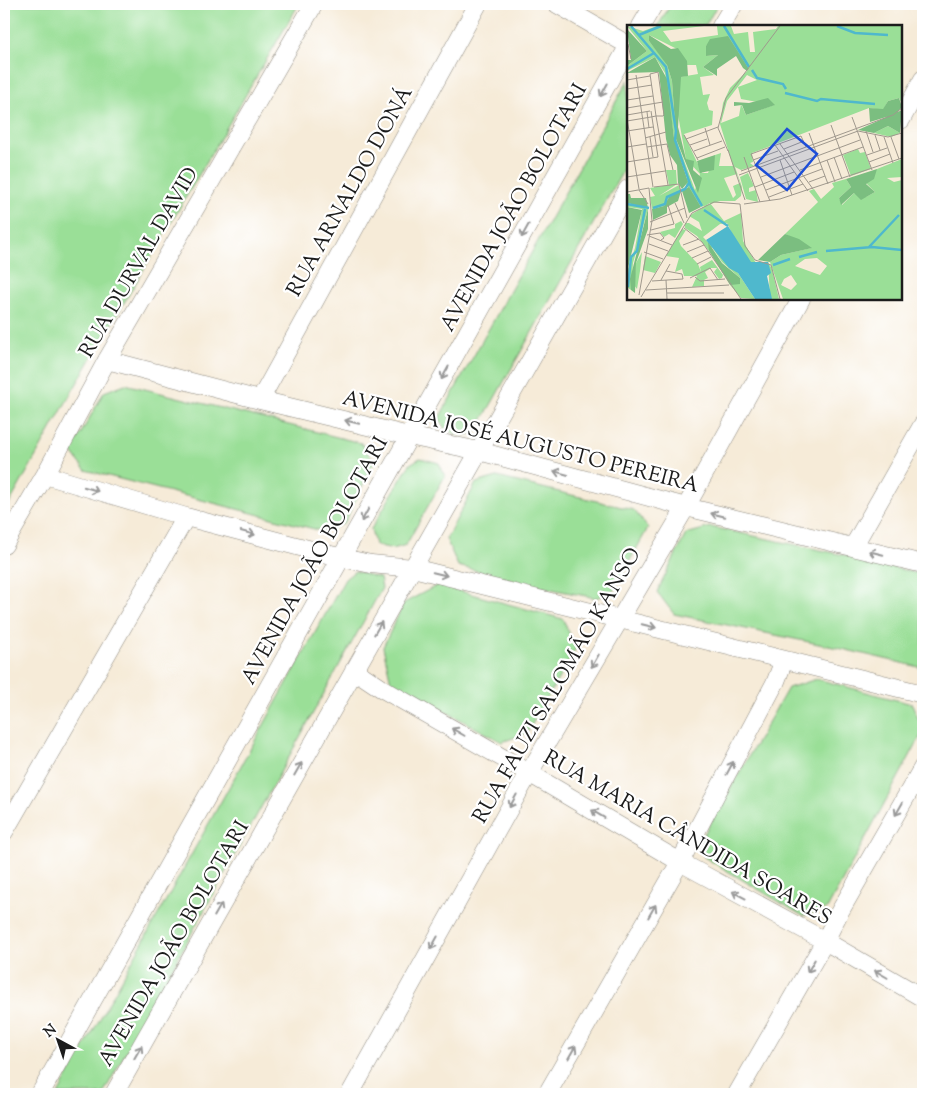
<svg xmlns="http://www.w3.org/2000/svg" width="927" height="1098" viewBox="0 0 927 1098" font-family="'Sorts Mill Goudy',serif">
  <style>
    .green { fill: #9adf97; stroke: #5b7e5a }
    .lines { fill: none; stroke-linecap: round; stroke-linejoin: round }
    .minor-casing { stroke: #89847a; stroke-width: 19 }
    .minor { stroke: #fff; stroke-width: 18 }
    .oneway { stroke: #999 }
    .labels { text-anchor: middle; stroke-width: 4.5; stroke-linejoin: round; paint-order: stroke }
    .street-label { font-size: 21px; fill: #1c1c1c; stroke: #fff }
    .inset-river { fill: none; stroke: #4fb8cd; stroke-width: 2.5 }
    .inset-road { fill: none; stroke: #9f988d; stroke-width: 1 }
    .view { fill: #1d4ed8; fill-opacity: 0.15; stroke: #1d4ed8; stroke-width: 2.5 }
    .inset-edge { fill: none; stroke: #1c1c1c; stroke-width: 2.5 }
  </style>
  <rect width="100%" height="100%" fill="#fff"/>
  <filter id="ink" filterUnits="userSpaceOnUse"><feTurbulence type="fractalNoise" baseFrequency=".02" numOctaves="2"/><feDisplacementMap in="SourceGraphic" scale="10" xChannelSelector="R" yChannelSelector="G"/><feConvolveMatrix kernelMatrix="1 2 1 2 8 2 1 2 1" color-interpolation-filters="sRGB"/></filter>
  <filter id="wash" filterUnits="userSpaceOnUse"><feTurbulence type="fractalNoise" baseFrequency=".0096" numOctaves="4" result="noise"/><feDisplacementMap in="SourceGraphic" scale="20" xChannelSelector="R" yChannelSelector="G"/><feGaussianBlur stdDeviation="1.12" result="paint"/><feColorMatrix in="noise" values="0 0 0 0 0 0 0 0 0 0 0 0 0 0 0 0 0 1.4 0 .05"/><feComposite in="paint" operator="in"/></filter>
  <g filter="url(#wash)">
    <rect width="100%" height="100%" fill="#f6ebd8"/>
    <path class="green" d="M4 4H299L73 390 4 513Z
      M671 4H718L705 26H658Z
      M628 80V162L475 433 460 436 445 429 439 418Z
      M125 384 361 443 374 462 344 524 322 531 85 470 71 451 104 392Z
      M420 458 439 463 445 476 406 545 393 549 375 545 371 529 410 464Z
      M497 477 634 510 648 528 613 591 596 598 536 586 458 566 446 539 476 483Z
      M711 527 849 556 923 575V668L838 648 674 614 657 592 686 534Z
      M355 571 380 578 382 588 103 1094H58L345 579Z
      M438 585 563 619 576 648 527 733 502 742 391 682 383 647 404 603Z
      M817 679 912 704 923 729V732L827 909 803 916 704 857 700 841 788 688Z"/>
  </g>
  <g filter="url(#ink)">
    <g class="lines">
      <defs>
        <path id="minor" d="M557 4 628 45
          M641 26 654 4
          M721 26 734 4
          M901 120 923 79
          M107 360 260 400 409 436 479 451 686 507 923 564
          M260 400 478 4
          M45 475 186 517 342 558 371 564 413 568 923 694
          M4 545 45 475 107 360 314 4
          M853 547 923 424
          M354 670 381 688 529 773 680 862 825 941 923 998
          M4 832 186 517
          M40 1094 628 47
          M114 1094 628 189
          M350 1094 529 773 686 507 801 299
          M547 1094 680 862 776 681 784 660
          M737 1094 825 941 839 913 923 767"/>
      </defs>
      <use href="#minor" class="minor-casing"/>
      <use href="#minor" class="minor"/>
    </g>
    <defs><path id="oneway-shaft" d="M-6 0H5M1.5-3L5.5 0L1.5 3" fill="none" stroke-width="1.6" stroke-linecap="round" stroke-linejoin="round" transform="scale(1.25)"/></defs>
    <g class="oneway">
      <use href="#oneway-shaft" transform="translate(604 90) rotate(119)"/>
      <use href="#oneway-shaft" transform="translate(525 231) rotate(119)"/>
      <use href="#oneway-shaft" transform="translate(445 373) rotate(119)"/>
      <use href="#oneway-shaft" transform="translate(352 422) rotate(-166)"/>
      <use href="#oneway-shaft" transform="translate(561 473) rotate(-165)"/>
      <use href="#oneway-shaft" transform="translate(91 489) rotate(17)"/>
      <use href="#oneway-shaft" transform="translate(365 515) rotate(119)"/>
      <use href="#oneway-shaft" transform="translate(718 515) rotate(-166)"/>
      <use href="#oneway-shaft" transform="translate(248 533) rotate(15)"/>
      <use href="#oneway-shaft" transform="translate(876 553) rotate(-166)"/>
      <use href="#oneway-shaft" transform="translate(440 574) rotate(14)"/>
      <use href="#oneway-shaft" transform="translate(649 626) rotate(14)"/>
      <use href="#oneway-shaft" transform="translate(378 628) rotate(-60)"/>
      <use href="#oneway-shaft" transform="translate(595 661) rotate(120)"/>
      <use href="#oneway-shaft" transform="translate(458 732) rotate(-150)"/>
      <use href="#oneway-shaft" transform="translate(730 768) rotate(-62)"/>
      <use href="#oneway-shaft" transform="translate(298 769) rotate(-60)"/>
      <use href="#oneway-shaft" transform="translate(513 801) rotate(119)"/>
      <use href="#oneway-shaft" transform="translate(899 809) rotate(120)"/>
      <use href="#oneway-shaft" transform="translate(598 814) rotate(-149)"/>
      <use href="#oneway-shaft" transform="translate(739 895) rotate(-152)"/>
      <use href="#oneway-shaft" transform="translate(218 910) rotate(-60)"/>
      <use href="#oneway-shaft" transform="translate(652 911) rotate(-60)"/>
      <use href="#oneway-shaft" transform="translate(434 943) rotate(119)"/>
      <use href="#oneway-shaft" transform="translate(811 966) rotate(120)"/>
      <use href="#oneway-shaft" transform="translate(881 974) rotate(-150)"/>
      <use href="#oneway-shaft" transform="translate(138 1052) rotate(-60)"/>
      <use href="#oneway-shaft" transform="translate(572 1052) rotate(-60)"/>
    </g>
  </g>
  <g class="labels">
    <g class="street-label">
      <text transform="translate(349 191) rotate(-61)" y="7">RUA ARNALDO DONÁ</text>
      <text transform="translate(513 207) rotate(-61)" y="7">AVENIDA JOÃO BOLOTARI</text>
      <text transform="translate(138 262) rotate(-60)" y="7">RUA DURVAL DAVID</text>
      <text transform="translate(521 441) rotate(14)" y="7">AVENIDA JOSÉ AUGUSTO PEREIRA</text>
      <text transform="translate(314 560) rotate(-61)" y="7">AVENIDA JOÃO BOLOTARI</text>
      <text transform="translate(556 685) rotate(-60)" y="7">RUA FAUZI SALOMÃO KANSO</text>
      <text transform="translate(688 837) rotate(30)" y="7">RUA MARIA CÂNDIDA SOARES</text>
      <text transform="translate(173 943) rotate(-60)" y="7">AVENIDA JOÃO BOLOTARI</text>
    </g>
  </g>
  <g transform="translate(627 25)">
    <rect width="275" height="275" fill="#f6ebd8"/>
    <path d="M0 1 16 6 30 1H77L36 6 44 17 91 10 90 1H104L107 9 121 7 123 27H128L126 7 149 4 151 1H275V79L272 73 261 76 256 85 242 83 125 128 126 137 123 138 127 141 114 145 108 142 115 162 114 171 108 176H93L74 182 61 162 55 164 59 162 60 152 47 113 38 48 28 32 0 46V41L20 26ZM22 10 52 25 60 40H69L71 49 53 52 51 90 59 134 73 149 68 165 49 114 45 56 39 37 22 16ZM103 17 122 44 103 63 96 78 93 99 106 141H92L94 128 88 130 81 148H75L57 109 85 100 86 86 82 85 80 78 83 69 76 70 73 52 87 50 76 42 91 30 79 31V21L83 18ZM120 50 130 55 111 62 114 74 147 80 119 90 114 79 112 91 94 98 100 76ZM110 149 113 158 106 161 109 170 106 173 97 153ZM261 101 273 108 264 112 247 108ZM231 124 233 128 238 127 244 144 224 151 216 130ZM275 134V152L260 153 267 157 275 155V274H156L143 237 154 230 184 223 158 209 191 177 182 166 187 164 194 174 207 162 205 158 219 154 224 162 212 173 215 180 227 168 239 172 248 167 239 158 250 144ZM190 233 200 241 193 250 168 241 178 234ZM164 250 170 259 164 265 154 260 157 254ZM39 145H49L50 159 32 171 52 160 54 166 42 172 37 181 25 184 23 172 28 171 23 163 42 160ZM121 148 127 161 122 163V167L129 165 131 177 119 174 113 152ZM0 178 21 184 6 238 4 265 0 262V247L8 223 15 184 0 182ZM83 178 97 196 114 188 116 216 129 238 123 237 115 229 100 198 93 199 76 212 111 248 128 274 114 273 103 260 113 253 95 237 85 222 82 226 70 211 58 203V198H62L75 206 72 197 62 191ZM54 196 56 199 48 213 42 209 37 212 33 207 48 203V199ZM55 204 59 205 52 216 54 221 71 239 74 247 73 242 85 235 96 250 95 253 92 254 87 247 90 243H84L78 247 81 253 77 255V261L65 262 70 251H57L55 244 48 247 52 233 39 231ZM15 227 13 246 10 264 7 260 9 238ZM18 231 34 237 28 248 16 245ZM141 237 145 244 152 274H145L143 271Z" fill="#9adf97" fill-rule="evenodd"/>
    <path d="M0 4 20 26 0 41V35H4ZM22 10 44 24 51 23 60 36 61 51 54 52 51 102 59 134 67 136 66 145 75 153 71 168 49 114 45 56 40 40 22 16ZM101 11 122 44 120 46 116 43 109 31 90 44V51L76 42 91 30 79 31V21L83 14ZM28 32 40 54 47 113 61 157 55 164 51 158 50 140 43 130 39 114 32 47 0 48ZM141 73 148 80 119 90 115 80 107 81V77L122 78ZM272 73 275 82 269 89 243 97 242 83 256 84 261 76ZM275 85 273 108 261 101 247 108 231 105ZM88 130 87 145 73 148 70 136ZM250 144 247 154 239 159 248 167 234 175 227 168 214 180 212 173 224 162 219 154ZM62 162 74 182 62 188 55 166ZM54 166 51 176 40 182V188L26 195 25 184 37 181 42 172ZM0 169H3L4 173H19L21 183 0 178ZM0 182 15 185 0 247 1 219ZM21 184V204L9 238 8 268 4 265 3 254ZM158 209 172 214 185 223 154 230 143 237 131 235ZM81 217 95 238 113 253V259L103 260 82 226Z" fill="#7bbe80"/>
    <path d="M101 201 124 237H141L144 248 140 251 145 274H128L111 248 102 243 79 215Z" fill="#4fb8cd"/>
    <path class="inset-river" d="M4 1 39 42 49 106 48 115 64 162 75 181M97 1 122 42M210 1 228 8 261 10M12 10 34 1M0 44 27 28M125 45 130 53 156 59 159 64M158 68 190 76 194 74 248 79M0 179 22 183M26 183 38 179 40 172 58 164 62 158M77 185 101 201M242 222 272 190M199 226 245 222 275 225M172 232 190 227M146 240 163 234M1 262 4 232 10 226 18 184"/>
    <path class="inset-road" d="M1 19 4 34M9 50 26 162M0 55 23 51M0 64 25 60M0 75 26 71M0 83 36 77M24 86 31 132M20 87 22 103M0 90 23 86M225 92 245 145M0 94 12 164M0 96 24 92 29 91H36L37 90 31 47 23 49 29 91 36 131M204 100 223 152M78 103 83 120M0 106 26 102M239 106 246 127M182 108 201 159M57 110 71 135M248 110 253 125M23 112 26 132M257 112 266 138M264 112 272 134M18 113 39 107M59 114 91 102M153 119 186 164M63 120 80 114M148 120 181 166M0 122 19 119M20 122 40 119 46 145M157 124 177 116M101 125 118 175M67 126 95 116M101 126 91 103 99 73 153 1M240 130 260 123M36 131 41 160M117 132 133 177M207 132 215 154M70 133 98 122M126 135 151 126M153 135 165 170M200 135 208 157M0 137 31 132M242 137 263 129M173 145 236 122M114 146 266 90 275 83M112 150 231 106 261 112 275 108M0 152 38 146M134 152 233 115M182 157 198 151M27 162 52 159 60 193M128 162 167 147M12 165 21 179M139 165 195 144M0 167 22 163 25 196 12 270M142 172 176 159M143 176 124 129 174 111 179 122M48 178 57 198M113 179 118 221 128 235 144 240 153 274M117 179 153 174 275 133M23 197 58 183M57 203 75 217 114 274M24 205 47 199 41 180M20 210 33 208 37 213 34 215M22 211 45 220M22 219 41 226M56 220 72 214M17 227 36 234M60 227 77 220M65 233 81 226M70 239 84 232M68 252 73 256 98 254M63 253 83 243 91 255M34 255 43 239M39 255 40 274M25 256 56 254 55 249 39 246M19 265 102 260M40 268H97M14 272 65 188 87 177 113 179"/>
    <path class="view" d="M160 104 190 129 160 165 129 140Z"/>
    <rect width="275" height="275" class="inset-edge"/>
  </g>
  <rect width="927" height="1098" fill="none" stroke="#fff" stroke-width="20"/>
  <g transform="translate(58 1040) rotate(320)" stroke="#ffffff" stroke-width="4" paint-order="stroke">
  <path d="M0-4L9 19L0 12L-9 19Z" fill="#1c1c1c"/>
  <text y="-8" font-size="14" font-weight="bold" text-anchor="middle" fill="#1c1c1c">N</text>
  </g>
</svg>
